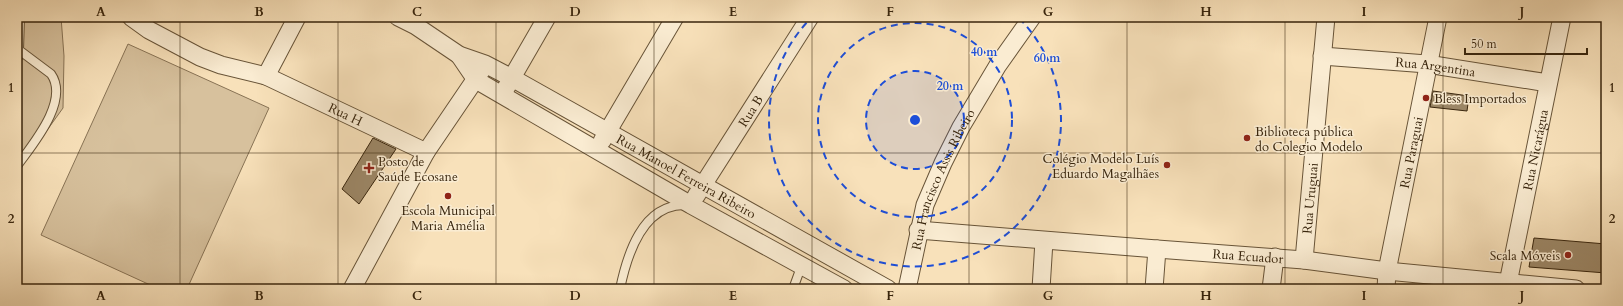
<svg xmlns="http://www.w3.org/2000/svg" width="1623" height="306" viewBox="0 0 1623 306" font-family="Cardo,serif">
  <style>
    .green { fill: #d7c19d; stroke: #887355 }
    .building { fill: #9c8767; stroke: #38250d }
    .lines { fill: none; stroke-linecap: round; stroke-linejoin: round }
    .service-casing { stroke: #685438; stroke-width: 10 }
    .minor-casing { stroke: #685438; stroke-width: 19 }
    .service { stroke: #faecd2; stroke-width: 8 }
    .minor { stroke: #faecd2; stroke-width: 17 }
    .grid { fill: none; stroke: #38250d; stroke-width: 1; stroke-opacity: 0.55 }
    .ring { fill: none; stroke: #1d4ed8; stroke-width: 2; stroke-dasharray: 7 5 }
    .poi-dot { fill: #8f2418; stroke: #faecd2; stroke-width: 1.5 }
    .labels { text-anchor: middle; stroke-width: 3; stroke-linejoin: round; paint-order: stroke }
    .street-label { font-size: 13px; fill: #38250d; stroke: #faecd2 }
    .poi-label { font-size: 13px; fill: #38250d; stroke: #faecd2; text-anchor: start }
    .centre { fill: #1d4ed8; stroke: #faecd2; stroke-width: 2 }
    .ring-label { font-size: 12px; text-anchor: middle; font-weight: bold; fill: #1d4ed8; stroke: #faecd2; stroke-width: 3; stroke-linejoin: round; paint-order: stroke }
    .neatline { fill: none; stroke: #38250d; stroke-width: 1.5 }
    .grid-label { font-size: 13px; text-anchor: middle; font-weight: bold; fill: #38250d }
  </style>
  <rect width="100%" height="100%" fill="#f8e1ba"/>
  <filter id="stains"><feTurbulence type="fractalNoise" baseFrequency=".005" numOctaves="4"/><feColorMatrix values="0 0 0 0 .2 0 0 0 0 .09 0 0 0 0 .02 0 0 0 .5 -.17"/></filter>
  <radialGradient id="worn" r=".72"><stop offset=".6" stop-color="#630" stop-opacity="0"/><stop offset="1" stop-color="#630" stop-opacity=".3"/></radialGradient>
  <path class="green" d="M17 17H61L64 56 63 108 17 172Z
    M128 44 269 108 187 289H159L41 235Z"/>
  <path class="building" d="M1433 91 1469 96 1467 111 1430 107Z
    M373 138 396 149 359 204 342 189Z
    M1534 238 1606 244V273L1529 267Z"/>
  <g class="lines">
    <defs>
      <path id="service" d="M17 61 19 50 20 17
        M17 166C32 145 70 101 51 74L19 50
        M620 289C627 255 642 205 684 205
        M793 289 801 267"/>
      <g id="minor">
        <path id="s1" d="M131 17 149 30 200 57 221 65 266 76 426 152"/>
        <path id="s2" d="M398 17 416 26 459 55 485 64 512 78 888 289"/>
        <path d="M459 55 476 80 691 205 844 289"/>
        <path id="s3" d="M1322 56 1427 64 1548 83"/>
        <path d="M266 76 297 17"/>
        <path d="M506 88 547 17"/>
        <path d="M602 141 675 17"/>
        <path id="s4" d="M696 196 810 17"/>
        <path id="s5" d="M918 230 1157 249 1304 260 1387 271 1576 289"/>
        <path id="s6" d="M1304 260 1326 17"/>
        <path id="s7" d="M1508 283 1562 17"/>
        <path d="M352 289 426 152 481 71"/>
        <path id="s8" d="M907 289 925 205 943 163 961 127 998 65 1032 17"/>
        <path d="M1041 289 1044 241"/>
        <path d="M1154 289 1157 249"/>
        <path d="M1271 289 1275 257"/>
        <path id="s9" d="M1386 289 1387 271 1438 17"/>
      </g>
    </defs>
    <use href="#service" class="service-casing"/>
    <use href="#minor" class="minor-casing"/>
    <use href="#service" class="service"/>
    <use href="#minor" class="minor"/>
  </g>
  <path class="grid" d="M180 17V289M338 17V289M496 17V289M654 17V289M812 17V289M969 17V289M1127 17V289M1285 17V289M1443 17V289M17 153H1606"/>
  <circle cx="915" cy="120" r="49" fill="#1d4ed8" fill-opacity=".12"/>
  <g class="ring">
    <circle cx="915" cy="120" r="49"/>
    <circle cx="915" cy="120" r="97"/>
    <path d="M1019 18A146 146 0 1 1 811 18"/>
  </g>
  <g class="poi-dot">
    <circle cx="1426" cy="98" r="4"/>
    <circle cx="1247" cy="138" r="4"/>
    <circle cx="1167" cy="165" r="4"/>
    <path d="M367 162h4v4h4v4h-4v4h-4v-4h-4v-4h4z"/>
    <circle cx="448" cy="196" r="4"/>
    <circle cx="1568" cy="255" r="4"/>
  </g>
  <g class="labels">
    <g class="street-label">
      <text dy="5" stroke="none"><textPath href="#s3" startOffset="114">Rua Argentina</textPath></text>
      <text dy="5" stroke="none"><textPath href="#s4" startOffset="101">Rua B</textPath></text>
      <text dy="5" stroke="none"><textPath href="#s1" startOffset="237">Rua H</textPath></text>
      <text dy="5" stroke="none"><textPath href="#s7" startOffset="136">Rua Nicarágua</textPath></text>
      <text dy="5" stroke="none"><textPath href="#s9" startOffset="139">Rua Paraguai</textPath></text>
      <text dy="5" stroke="none"><textPath href="#s2" startOffset="330">Rua Manoel Ferreira Ribeiro</textPath></text>
      <text dy="5" stroke="none"><textPath href="#s8" startOffset="116">Rua Francisco Assis Ribeiro</textPath></text>
      <text dy="5" stroke="none"><textPath href="#s6" startOffset="62">Rua Uruguai</textPath></text>
      <text dy="5" stroke="none"><textPath href="#s5" startOffset="331">Rua Ecuador</textPath></text>
    </g>
    <g class="poi-label">
      <text x="1434" y="103">Bless Importados</text>
      <text x="1255" y="136">Biblioteca pública<tspan x="1255" dy="15">do Colegio Modelo</tspan></text>
      <text x="1159" y="163" text-anchor="end">Colégio Modelo Luís<tspan x="1159" dy="15">Eduardo Magalhães</tspan></text>
      <text x="378" y="166">Posto de<tspan x="378" dy="15">Saúde Ecosane</tspan></text>
      <text x="448" y="215" text-anchor="middle">Escola Municipal<tspan x="448" dy="15">Maria Amélia</tspan></text>
      <text x="1560" y="260" text-anchor="end">Scala Móveis</text>
    </g>
  </g>
  <circle cx="915" cy="120" r="6" class="centre"/>
  <g class="ring-label">
    <text x="984" y="56">40 m</text>
    <text x="1047" y="62">60 m</text>
    <text x="950" y="90">20 m</text>
  </g>
  <rect width="1623" height="306" fill="none" stroke="#f8e1ba" stroke-width="44"/>
  <path d="M1465 48v6h122v-6" fill="none" stroke="#38250d" stroke-width="2"/>
  <text x="1471" y="48" font-size="12" fill="#38250d" stroke="#faecd2" stroke-width="3" paint-order="stroke">50 m</text>
  <rect x="22" y="22" width="1579" height="262" class="neatline"/>
  <g class="grid-label">
    <text x="101" y="16">A</text>
    <text x="259" y="16">B</text>
    <text x="417" y="16">C</text>
    <text x="575" y="16">D</text>
    <text x="733" y="16">E</text>
    <text x="890" y="16">F</text>
    <text x="1048" y="16">G</text>
    <text x="1206" y="16">H</text>
    <text x="1364" y="16">I</text>
    <text x="1522" y="16">J</text>
    <text x="11" y="92">1</text>
    <text x="1612" y="92">1</text>
    <text x="11" y="223">2</text>
    <text x="1612" y="223">2</text>
    <text x="101" y="300">A</text>
    <text x="259" y="300">B</text>
    <text x="417" y="300">C</text>
    <text x="575" y="300">D</text>
    <text x="733" y="300">E</text>
    <text x="890" y="300">F</text>
    <text x="1048" y="300">G</text>
    <text x="1206" y="300">H</text>
    <text x="1364" y="300">I</text>
    <text x="1522" y="300">J</text>
  </g>
  <rect width="100%" height="100%" filter="url(#stains)"/>
  <rect width="100%" height="100%" fill="url(#worn)"/>
</svg>
